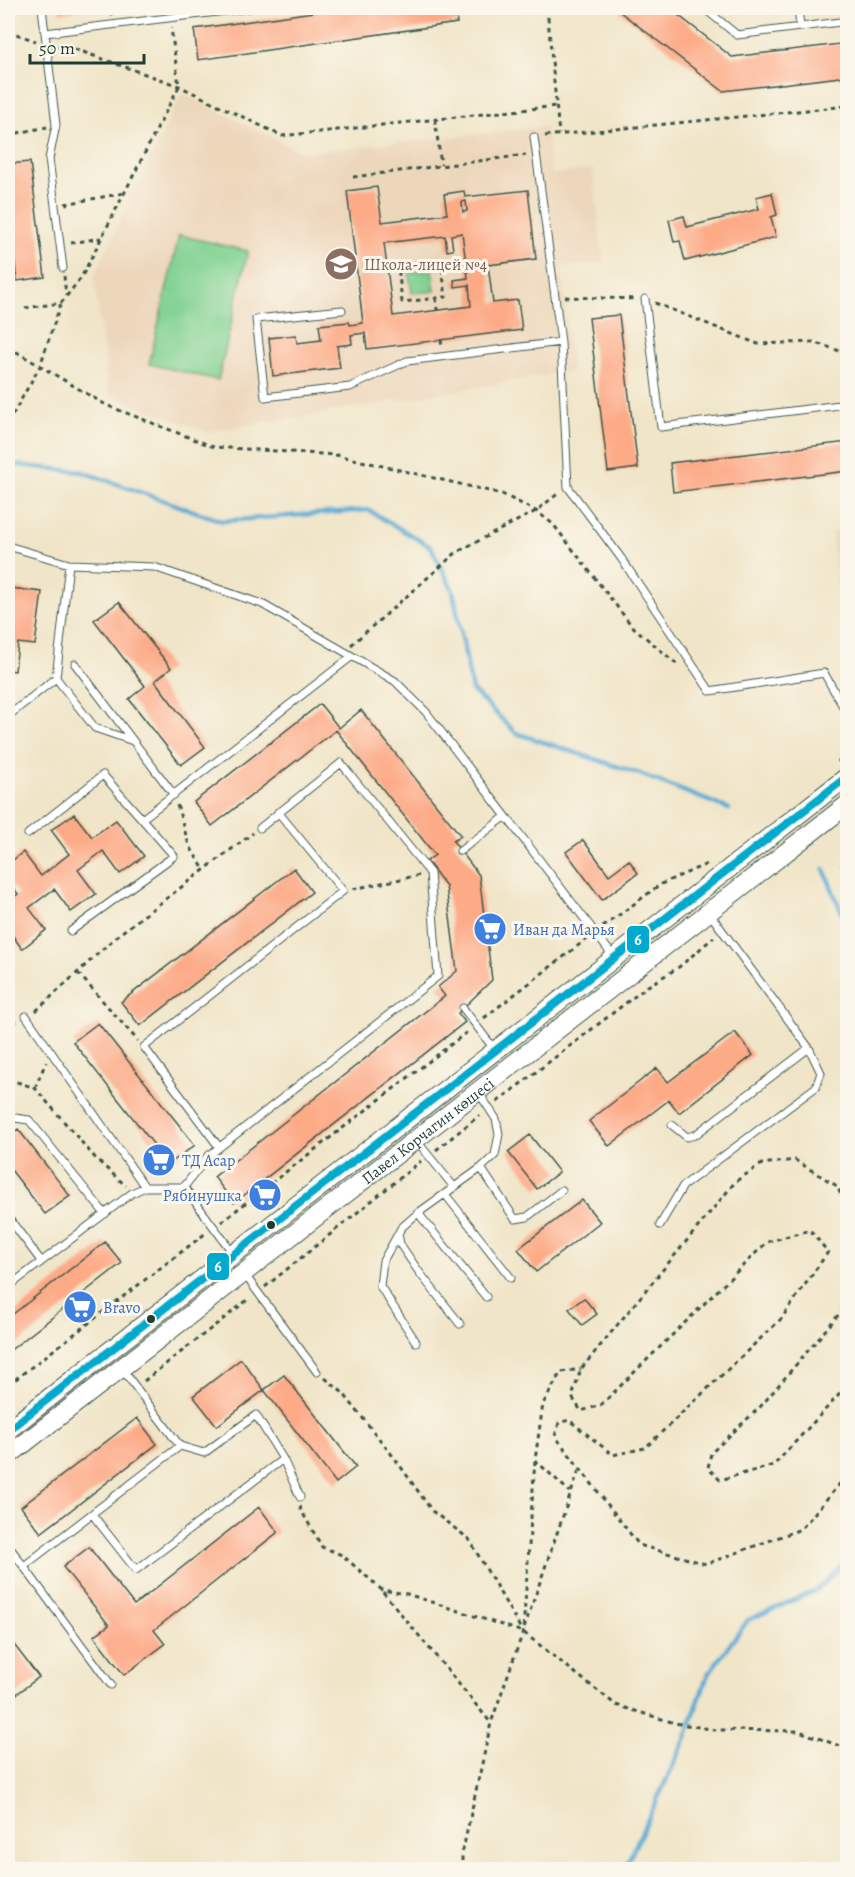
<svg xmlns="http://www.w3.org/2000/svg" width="855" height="1877" viewBox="0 0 855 1877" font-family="Alegreya,serif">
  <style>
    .built { fill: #edd7bb }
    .green { fill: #82d292; stroke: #508863; stroke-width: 1.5 }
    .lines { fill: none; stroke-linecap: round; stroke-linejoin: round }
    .stream { stroke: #59a9d3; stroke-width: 4.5 }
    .building { fill: #fdaa87; fill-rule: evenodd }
    .service-casing { stroke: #3e564a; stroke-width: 9 }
    .tertiary-casing { stroke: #3e564a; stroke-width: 20 }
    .path { stroke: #3e564a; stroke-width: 3; stroke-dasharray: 4.5 4.5; stroke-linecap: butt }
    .service { stroke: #fff; stroke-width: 7 }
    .tertiary { stroke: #fff; stroke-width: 18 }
    .bus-1-casing { stroke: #fbf7ec; stroke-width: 12 }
    .bus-1 { stroke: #00a9ce; stroke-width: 8 }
    .bus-dot { fill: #1f3d34; stroke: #fbf7ec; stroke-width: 2 }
    .labels { text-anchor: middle; stroke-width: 6; stroke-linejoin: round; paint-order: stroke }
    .education-label { font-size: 16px; fill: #785e54; stroke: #fbf7ec; text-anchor: start }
    .shop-label { font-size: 16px; fill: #366cbe; stroke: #fbf7ec; text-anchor: start }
    .street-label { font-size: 16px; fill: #1f3d34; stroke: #fbf7ec }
    .line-badge { stroke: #fbf7ec; stroke-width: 2 }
    .badge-label { font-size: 16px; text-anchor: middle; font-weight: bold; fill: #fff }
  </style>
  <rect width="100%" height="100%" fill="#fbf7ec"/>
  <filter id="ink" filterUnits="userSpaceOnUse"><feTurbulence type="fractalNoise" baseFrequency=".0167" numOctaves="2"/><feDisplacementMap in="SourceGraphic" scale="12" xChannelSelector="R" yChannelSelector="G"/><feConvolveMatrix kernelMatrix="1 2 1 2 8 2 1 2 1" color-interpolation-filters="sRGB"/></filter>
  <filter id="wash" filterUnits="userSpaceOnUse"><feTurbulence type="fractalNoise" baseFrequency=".008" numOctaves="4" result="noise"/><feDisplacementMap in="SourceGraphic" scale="24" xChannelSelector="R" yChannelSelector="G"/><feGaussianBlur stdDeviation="1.35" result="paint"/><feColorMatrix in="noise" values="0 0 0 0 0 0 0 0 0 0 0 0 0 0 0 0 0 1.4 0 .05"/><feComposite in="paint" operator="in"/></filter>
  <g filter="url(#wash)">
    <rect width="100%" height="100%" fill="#f0e5c8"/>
    <path class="built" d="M182 93 303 153 546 127 551 174 593 169 603 262 561 267 572 371 208 432 109 395 94 276Z
      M847 530H848L847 650 831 532Z"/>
    <path class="green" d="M179 235 248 251 218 380 149 364Z
      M432 270 435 291 412 293 409 273Z"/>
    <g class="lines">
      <path class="stream" d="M8 464 83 472 222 521 368 510 431 547 453 591 472 690 516 733 640 774 729 809
        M824 869 848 928
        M624 1870 685 1740 708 1674 748 1620 817 1590 848 1560"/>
    </g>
    <g id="blocks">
      <path class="building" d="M59 8H89V9L60 13Z
        M341 8H455L457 23 198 60 194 29Z
        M615 8H669L732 57 848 43V76L723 91Z
        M30 162 45 277 17 281 8 207V164Z
        M377 187 382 222 447 214 444 194 464 191 465 197 528 190 536 259 488 265 493 303 518 300 522 330 367 349 365 333 351 335 352 344 337 346 340 368 273 376 269 338 296 335 297 343 321 340 319 325 349 322 350 325 363 323 347 191ZM466 201 467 211 463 212 462 202ZM462 233 468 278 454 280 455 287 469 285 471 306 393 316 384 243 445 236 447 251 453 250 451 235Z
        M772 193 777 215 771 217 776 237 685 261 680 241 674 242 669 220 684 216 687 227 759 209 756 197Z
        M619 315 638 468 608 472 589 318Z
        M848 442V471L673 492 670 463Z
        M10 588 42 592 35 645 18 643 15 671 8 670V601Z
        M119 602 171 668 155 681 205 747 181 765 129 699 145 686 94 620Z
        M320 704 339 728 361 710 461 836 453 841 479 875 492 980 458 1013 465 1022 234 1203 214 1177 445 996 438 987 457 971 446 886 427 861 435 855 336 730 212 826 194 802Z
        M74 814 92 837 116 820 144 856 120 874 103 851 78 870 96 894 71 912 54 889 29 908 46 930 22 949 8 929V901L18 894 8 880V864L23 852 41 876 69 854 51 830Z
        M583 840 609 875 629 860 638 873 602 900 566 852Z
        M294 868 312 892 140 1026 121 1002Z
        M98 1023 195 1145 169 1164 73 1042Z
        M735 1032 753 1055 679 1113 669 1100 609 1146 589 1121 657 1068 668 1082Z
        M18 1129 70 1196 45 1214 8 1166V1137Z
        M530 1135 559 1172 537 1189 508 1152Z
        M582 1200 600 1222 536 1272 518 1249Z
        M105 1242 122 1263 8 1352V1318Z
        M584 1298 597 1314 582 1325 569 1309Z
        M241 1359 264 1390 217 1426 193 1396Z
        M284 1375 356 1467 336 1483 264 1390Z
        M137 1418 157 1444 41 1533 21 1507Z
        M259 1507 278 1532 154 1630 165 1644 124 1675 94 1636 109 1625 63 1567 89 1547 134 1605Z
        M8 1637 39 1677 10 1699 8 1696Z"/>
    </g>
  </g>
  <g filter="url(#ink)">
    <use href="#blocks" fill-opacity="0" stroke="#3e564a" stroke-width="1.5"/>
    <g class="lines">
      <defs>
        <path id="service" d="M42 8 56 125 49 159 63 268
          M704 8 737 35 848 21
          M798 8 800 27
          M45 33 250 8
          M534 137 561 342 568 487 621 558 710 691 824 673 848 715
          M645 299 661 427 848 404
          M342 310 256 319 265 397 350 387 407 361 561 342
          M848 353V354
          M8 546 69 564 154 567 262 604 395 681 426 712 613 956
          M69 564 56 678 95 728 133 741
          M75 664 174 795
          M8 716 56 678
          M28 834 103 775 142 819 351 657
          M460 851 505 817
          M71 931 174 856 142 819
          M463 1008 494 1049
          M26 1016 145 1187
          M8 1117 29 1120 105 1214
          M672 1125 687 1137 695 1135 809 1048
          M416 1140 454 1187
          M219 1147 144 1047 343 891 278 812
          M481 1168 515 1219 527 1217 562 1190
          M184 1187 233 1253
          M445 1194 511 1278
          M418 1213 486 1297
          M8 1217 41 1261
          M660 1225 683 1186 816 1087 821 1073 809 1048 710 914
          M398 1234 383 1261 380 1286 416 1342
          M245 1275 317 1372
          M8 1287 132 1193 145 1187H184L207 1157 438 976 430 873 341 763 260 828
          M460 1324 419 1272 400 1244 398 1234 401 1228 418 1213 481 1168 495 1155 499 1134 496 1119 479 1093
          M122 1369 180 1446
          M92 1514 136 1570 283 1459
          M8 1545 111 1685
          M24 1566 180 1446 204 1453 256 1415 283 1459 300 1497"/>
        <g id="tertiary">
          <path d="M8 1430 848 776"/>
          <path id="s1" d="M8 1456 848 804"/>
        </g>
      </defs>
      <use href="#service" class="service-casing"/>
      <use href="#tertiary" class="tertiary-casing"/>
      <path class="path" d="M105 8 112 15
        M547 8 559 134
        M8 31 36 41
        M57 46H66L179 86 282 136 557 106
        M435 119 441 165
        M8 135 47 127
        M545 136 848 106
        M353 177 526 155
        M65 204 124 193
        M71 243 101 238
        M441 260 446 297 402 302 398 265Z
        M64 276 66 296
        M565 297 637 299
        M436 298 437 310
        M655 303 758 344 813 342 840 351
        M25 308 61 303 81 278 179 86 171 28
        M441 340 442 348
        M8 347 106 405 214 447 336 455 502 494 536 511 553 524 632 626 678 665
        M8 423 40 366 61 303
        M351 645 457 552 536 511 560 492
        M838 762 848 751
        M177 805 189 845 203 868
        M848 860 841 863 848 879
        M353 889 420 875
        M603 927 661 884 707 864
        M78 973 138 1041
        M36 1011 118 935 253 833
        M484 1018 588 938
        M8 1026 17 1021
        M8 1079 35 1088 97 1160 126 1186
        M35 1088 46 1062
        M497 1102 648 986 679 967 714 937
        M436 1150 480 1115
        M848 1210 837 1186 795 1160 762 1164 736 1181 581 1369 572 1397 581 1411 601 1405 767 1242 810 1230 828 1252 781 1319 645 1448 613 1455 569 1420 559 1423 555 1436 639 1545 706 1564 801 1529 848 1474
        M221 1222 467 1032
        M265 1287 421 1161
        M848 1300 845 1307 761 1406 711 1453 708 1468 720 1480 774 1465 848 1385
        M325 1378 343 1393 396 1460 432 1511 469 1539 522 1631
        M144 1381 250 1298
        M8 1385 206 1233
        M535 1460 570 1492
        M300 1506 301 1510 322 1547 342 1555 382 1590 407 1594 523 1632 616 1705 675 1723 716 1730 799 1731 848 1749
        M383 1592 491 1723
        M524 1628 579 1470
        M462 1870V1854L491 1723 523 1632 535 1460 543 1404 561 1372 581 1369"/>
      <use href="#service" class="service"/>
      <use href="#tertiary" class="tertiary"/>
      <defs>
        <path id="bus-1" d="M8 1430 848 776"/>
      </defs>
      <use href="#bus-1" class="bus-1-casing"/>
      <use href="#bus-1" class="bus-1"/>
    </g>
  </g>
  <defs>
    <symbol id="school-disc" viewBox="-11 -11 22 22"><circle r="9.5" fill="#8d6e63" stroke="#fbf7ec"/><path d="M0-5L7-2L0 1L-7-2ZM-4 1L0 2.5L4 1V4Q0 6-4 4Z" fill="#fff"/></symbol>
    <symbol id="supermarket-disc" viewBox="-11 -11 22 22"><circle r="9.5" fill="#3f7fe0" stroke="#fbf7ec"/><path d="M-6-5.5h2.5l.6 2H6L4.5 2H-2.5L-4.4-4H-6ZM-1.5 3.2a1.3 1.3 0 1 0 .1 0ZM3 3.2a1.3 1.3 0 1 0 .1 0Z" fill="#fff"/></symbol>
  </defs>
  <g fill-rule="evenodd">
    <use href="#school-disc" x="322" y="245" width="38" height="38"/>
    <use href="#supermarket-disc" x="471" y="910" width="38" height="38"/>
    <use href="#supermarket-disc" x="140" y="1141" width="38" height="38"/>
    <use href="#supermarket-disc" x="246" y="1176" width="38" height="38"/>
    <use href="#supermarket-disc" x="61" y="1288" width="38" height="38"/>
  </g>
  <g class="bus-dot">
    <circle cx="271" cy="1225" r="5"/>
    <circle cx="151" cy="1319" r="5"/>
  </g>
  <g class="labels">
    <g class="education-label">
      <text x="364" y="270">Школа-лицей №4</text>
    </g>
    <g class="shop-label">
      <text x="513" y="935">Иван да Марья</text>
      <text x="182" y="1166">ТД Асар</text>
      <text x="242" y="1201" text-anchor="end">Рябинушка</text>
      <text x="103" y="1313">Bravo</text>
    </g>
    <g class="street-label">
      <text dy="6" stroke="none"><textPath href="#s1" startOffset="531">Павел Корчагин көшесі</textPath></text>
    </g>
  </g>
  <g class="line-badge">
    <rect x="626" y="925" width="24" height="29" rx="6" fill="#00a9ce"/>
    <rect x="206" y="1252" width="24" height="29" rx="6" fill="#00a9ce"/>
  </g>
  <g class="badge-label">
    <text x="638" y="945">6</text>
    <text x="218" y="1272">6</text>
  </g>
  <rect width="855" height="1877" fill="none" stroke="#fbf7ec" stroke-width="30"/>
  <path d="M30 54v9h114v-9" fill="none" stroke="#1f3d34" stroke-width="3"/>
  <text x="39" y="54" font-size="18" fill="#1f3d34" stroke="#fbf7ec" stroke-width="4.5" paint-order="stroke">50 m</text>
</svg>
